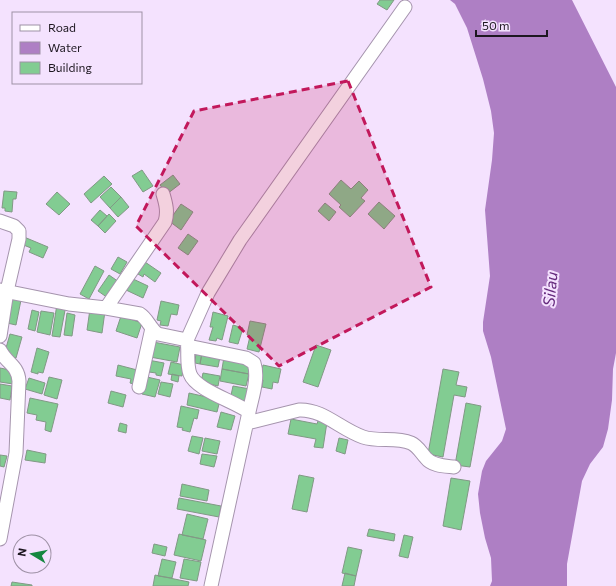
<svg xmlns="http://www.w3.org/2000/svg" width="616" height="586" viewBox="0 0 616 586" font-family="Commissioner,sans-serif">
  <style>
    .water { fill: #ae7fc4 }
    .building { fill: #82cc92; stroke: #819985 }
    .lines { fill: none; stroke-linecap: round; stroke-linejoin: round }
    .minor-casing { stroke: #a594ad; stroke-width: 15 }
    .minor { stroke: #fff; stroke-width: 13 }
    .marked { fill: #c2185b; fill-opacity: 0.2; stroke: #c2185b; stroke-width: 3; stroke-dasharray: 8 5; stroke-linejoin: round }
    .labels { text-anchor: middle; stroke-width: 4; stroke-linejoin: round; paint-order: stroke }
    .water-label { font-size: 16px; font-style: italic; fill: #64297c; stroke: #f4e2fe }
  </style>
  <rect width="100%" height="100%" fill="#f4e2fe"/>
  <path class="water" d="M450 0H572L616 87V353L613 369 612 400 608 429 603 447 590 464 582 481 567 564V586H490L492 581 491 558 485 538 480 513 478 494 482 471 486 461 502 441 506 429 491 357 483 331V322L490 276 485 210 492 160 494 133 491 111 483 79 467 28 455 4Z"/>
  <path class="building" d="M380 0H394L387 10 377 4Z
    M142 170 153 186 143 192 132 176Z
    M173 175 180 184 167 194 160 185Z
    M104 176 112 184 91 203 84 194Z
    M341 180 351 189 359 181 368 190 361 198 365 201 350 217 339 207 341 205 329 194Z
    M111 187 121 197 110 208 100 197Z
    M4 191 17 192 16 199H13L12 212 5 211V208H2Z
    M57 192 70 204 59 215 46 204Z
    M121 197 129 207 118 217 110 208Z
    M379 202 395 216 384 229 368 214Z
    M325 203 336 212 329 221 318 211Z
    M181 204 193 212 181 230 169 221Z
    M100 210 107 216 98 226 91 220Z
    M109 214 116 221 105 233 98 226Z
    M188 234 198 241 188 255 178 248Z
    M24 237 48 247 43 258 29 252 31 248 21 244Z
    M118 257 127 262 120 274 111 269Z
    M145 262 161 273 155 282 144 274 143 277 138 274Z
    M95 266 104 271 89 299 80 294Z
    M109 275 119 282 108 298 98 291Z
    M131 278 148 286 143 298 126 290Z
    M12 298 21 300 16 325 7 323Z
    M161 301 179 305 177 315 171 314 168 326 160 325 161 321 157 320Z
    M57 304 66 305 60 337 52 336Z
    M90 309 105 311 102 333 87 330Z
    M32 310 39 312 35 331 28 329Z
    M41 311 54 313 50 335 37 332Z
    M213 312 228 316 222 340 217 338 216 341 209 340 213 327H210Z
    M67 313 75 315 72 336 64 335Z
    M121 316 142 323 137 338 116 331Z
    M250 321 266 324 259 352 247 349 250 336 247 335Z
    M233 325 243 328 238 344 229 342Z
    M10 334 22 337 16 358 4 355Z
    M153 342 180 347 177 362 150 357Z
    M316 345 331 350 318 387 303 382Z
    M37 348 49 352 43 373 38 372V374L31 372Z
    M196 352 202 353 200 364 195 363Z
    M202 353 220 357 218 367 200 364Z
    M224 357 251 362 249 374 222 369Z
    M148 360 164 363 161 376 156 375V373L149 372Z
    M171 362 184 365 182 376 168 374Z
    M118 365 141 371 137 385 130 383 131 379 116 376Z
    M263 365 281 369 278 383 273 382 272 389 262 387 263 380H260Z
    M0 368 15 371 13 384 0 382Z
    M222 369 249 374 246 386 220 381Z
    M443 369 459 372 456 385 467 387 465 397 454 395 443 457 428 454Z
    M203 373 220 376 218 386 201 382Z
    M172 374 179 376 178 382 171 380Z
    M49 377 62 380 57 399 44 395Z
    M147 377 160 380 155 397 142 394Z
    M29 378 45 383 42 394 25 389Z
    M161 382 173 384 170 397 158 394Z
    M0 384 12 386 10 400 0 398Z
    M233 386 250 389 247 403 230 400Z
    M111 391 126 395 123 407 108 403Z
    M189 393 220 400 217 412 187 405Z
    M30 398 58 404 51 432 45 430 46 422 36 420 37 415 27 413Z
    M466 403 481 406 470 467 455 465Z
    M181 406 199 410 197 419 194 418 190 432 182 430 183 428 177 427Z
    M221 412 235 416 231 430 217 427Z
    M291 419 317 424 318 421 327 422 323 448 314 447 316 439 288 434Z
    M120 423 127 425 126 433 118 431Z
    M192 436 203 438 199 454 188 451Z
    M205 438 220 441 217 454 202 451Z
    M339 438 348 440 345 454 336 451Z
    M27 450 46 454 45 463 25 460Z
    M202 454 217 456 214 467 200 464Z
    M0 455 7 456 4 467 0 466Z
    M299 475 314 478 307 512 292 509Z
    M451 478 470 481 461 530 443 526Z
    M182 484 209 490 207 501 180 496Z
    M179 498 221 506 219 517 177 509Z
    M187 514 208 519 203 539 182 535Z
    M369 529 395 534 394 541 367 536Z
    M179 534 206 540 201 561 174 555Z
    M404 535 413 537 408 558 399 556Z
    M154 544 167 547 165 556 152 553Z
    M348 547 362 550 356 576 342 573Z
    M162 559 176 562 172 578 158 576Z
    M184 559 201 562 197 581 180 578Z
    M345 573 356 576 354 586H342Z
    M155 575 189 582 188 586H153Z
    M12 582 32 585V586H11Z"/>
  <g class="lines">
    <defs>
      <path id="minor" d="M0 221 14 226 19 231V239L7 291 0 336
        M0 290 69 304 106 308 140 314C148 319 150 329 158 334L187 340C189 351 186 363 190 374 196 390 234 401 249 412L211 586
        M106 308 165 222C168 212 166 204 163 194
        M187 340 208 293 240 240 405 7
        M188 346 246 358 254 363C259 378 252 397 249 412
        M0 350C6 363 18 365 19 381L16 453 0 539
        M139 387 152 328
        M247 423 299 410C323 409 340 429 363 437 378 442 396 437 411 443 418 446 421 453 426 458 432 466 445 466 454 467"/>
    </defs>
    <use href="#minor" class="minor-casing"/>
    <use href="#minor" class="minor"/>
  </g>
  <path class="marked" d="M348 81 431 287 279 366 136 226 194 111Z"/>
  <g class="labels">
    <g class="water-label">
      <text transform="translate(550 289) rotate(-84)" y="6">Silau</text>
    </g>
  </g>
  <rect x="12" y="12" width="130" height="72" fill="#f4e2fe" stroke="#9e91a5"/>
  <rect x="20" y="25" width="20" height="6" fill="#ffffff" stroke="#9e91a5"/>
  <text x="48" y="32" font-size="12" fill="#1d1720">Road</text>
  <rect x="20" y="42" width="20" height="12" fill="#ae7fc4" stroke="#9e91a5"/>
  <text x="48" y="52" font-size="12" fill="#1d1720">Water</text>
  <rect x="20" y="62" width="20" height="12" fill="#82cc92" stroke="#9e91a5"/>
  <text x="48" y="72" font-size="12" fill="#1d1720">Building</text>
  <g transform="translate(32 554) rotate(280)"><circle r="19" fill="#f4e2fe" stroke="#9e91a5"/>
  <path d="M0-3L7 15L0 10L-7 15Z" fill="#158740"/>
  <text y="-6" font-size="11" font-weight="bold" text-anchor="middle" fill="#1d1720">N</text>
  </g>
  <path d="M476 30v6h71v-6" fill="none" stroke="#1d1720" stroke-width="2"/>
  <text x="482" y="30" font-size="12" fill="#1d1720" stroke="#f4e2fe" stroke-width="3" paint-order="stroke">50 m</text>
</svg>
